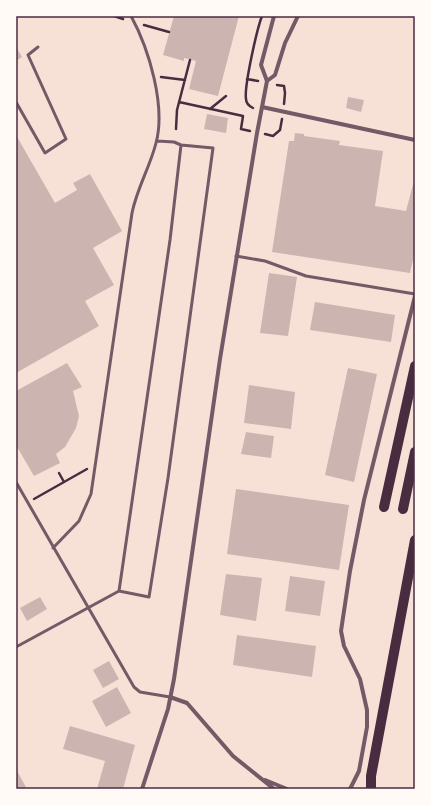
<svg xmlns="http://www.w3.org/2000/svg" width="431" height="805" viewBox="0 0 431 805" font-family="Mulish,sans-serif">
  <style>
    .building { fill: #ccb4b1 }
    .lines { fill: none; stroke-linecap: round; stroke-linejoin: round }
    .path { stroke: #4a2c40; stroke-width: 2.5 }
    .service { stroke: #755966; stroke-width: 3 }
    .minor { stroke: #755966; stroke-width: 4 }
    .primary { stroke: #4a2c40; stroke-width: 10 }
    .neatline { fill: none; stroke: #4a2c40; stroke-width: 1.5 }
  </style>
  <rect width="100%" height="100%" fill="#f7e1d7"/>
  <path class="building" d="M174 16H239L218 96 189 89 196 61 184 58V61L163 55Z
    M16 47 22 57 16 61Z
    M348 97 364 100 361 112 346 108Z
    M207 114 228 118 226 133 204 129Z
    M295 133 304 134V136L340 141 339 145 383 151 375 206 406 211 415 177V251L410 273 272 252 289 141H294Z
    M16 135 55 203 77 190 73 183 90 174 122 231 93 248 114 285 85 301 99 326 16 373Z
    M269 273 297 277 288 336 260 333Z
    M315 302 395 315 391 342 310 330Z
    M67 363 82 387 73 391 79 416 76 428 65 447 56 454 60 463 34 476 16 445V391Z
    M348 368 377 374 354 482 325 475Z
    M249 385 295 392 291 429 244 423Z
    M246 432 274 436 271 458 241 454Z
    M236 489 349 505 339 570 227 554Z
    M226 574 262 578 256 621 220 615Z
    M290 576 325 581 320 616 285 611Z
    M40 597 47 609 27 621 20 608Z
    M237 635 316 646 312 677 233 665Z
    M109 661 119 679 103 688 93 670Z
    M117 687 131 713 106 727 92 701Z
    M70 726 135 745 123 789H97L105 761 63 749Z
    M16 769 27 789H16Z"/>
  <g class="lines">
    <path class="path" d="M114 16 123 19
      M144 25 169 32
      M161 77 185 80
      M247 79 258 81
      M277 85 284 86 285 93 284 104
      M179 102 243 116 241 129 250 131
      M253 108C249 106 246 104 246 99 244 86 257 29 262 16
      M210 109 226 96
      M176 129 177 110 190 60
      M265 134 273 136 280 130 282 119
      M59 473 64 482
      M34 499 87 469"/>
    <path class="service" d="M16 102 45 153 66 139 28 55 38 47
      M236 256 265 261 306 276 415 294
      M16 482 134 687 140 692 170 697
      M53 548 79 521 91 494 132 213C137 188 150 167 156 143 166 106 149 49 131 16
      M119 591 170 240 181 145
      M16 647 119 591 149 597 168 478 213 148 181 145 174 142 157 141"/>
    <path class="minor" d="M267 81 275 75 285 43 298 16
      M262 107 415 140
      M170 697 187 703 233 756 274 789
      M265 780 287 789
      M142 789 168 709 174 679 220 359 257 133 267 81 261 65 274 16
      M350 789 359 771 367 727V710L360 679 344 646 341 631 350 571 364 500 415 296"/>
    <path class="primary" d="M384 507 415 366
      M403 509 415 452
      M371 789V776L415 540"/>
  </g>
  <rect width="431" height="805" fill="none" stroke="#fffaf5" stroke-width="34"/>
  <rect x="17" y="17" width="397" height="771" class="neatline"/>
</svg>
